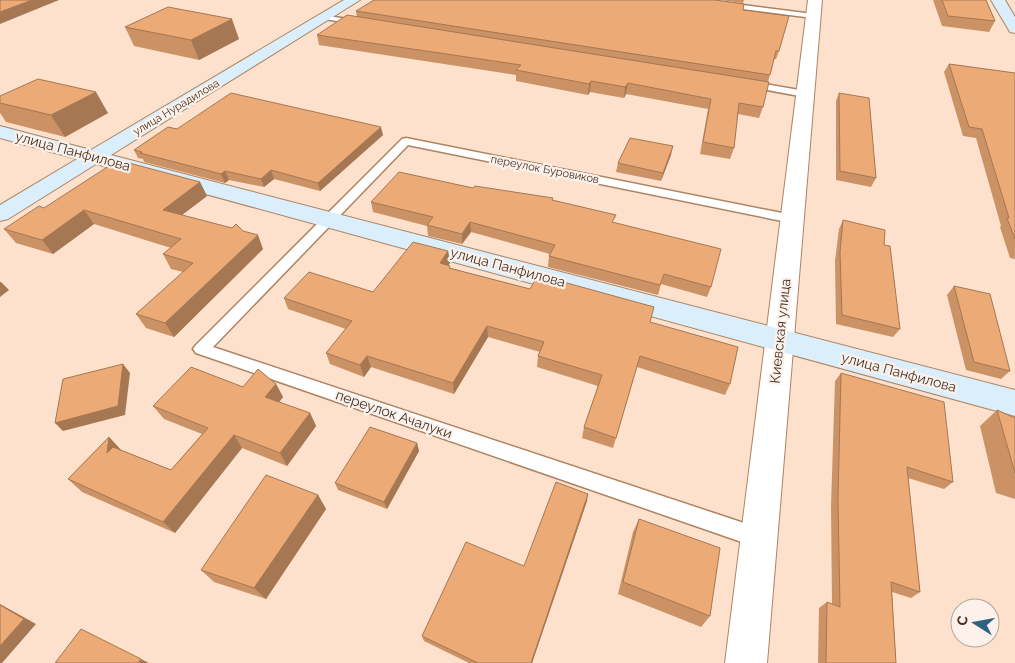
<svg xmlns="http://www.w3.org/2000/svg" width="1015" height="663" viewBox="0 0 1015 663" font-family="Raleway,sans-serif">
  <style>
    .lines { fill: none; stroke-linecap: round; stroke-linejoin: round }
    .lane-casing { stroke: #ad8362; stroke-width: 3 }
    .street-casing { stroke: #ad8362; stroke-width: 2 }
    .secondary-casing { stroke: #ad8362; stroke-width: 2 }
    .lane { fill: #fff; fill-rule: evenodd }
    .street { fill: #fff; fill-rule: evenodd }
    .secondary { fill: #daeefc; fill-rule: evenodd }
    .wall { fill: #cb9265 }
    .shaded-wall { fill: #a57753 }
    .building { fill: #ecaa76; stroke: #a57753 }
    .labels { text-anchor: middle; stroke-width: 4.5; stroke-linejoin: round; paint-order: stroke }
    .far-street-label { font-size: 11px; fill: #433124; stroke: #fcf2eb }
    .street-label { font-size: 14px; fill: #433124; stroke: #fcf2eb }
  </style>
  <rect width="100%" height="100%" fill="#fde1cc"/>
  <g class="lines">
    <defs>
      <path id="lane" d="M684 0H705L813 14 817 16 813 18 688 2Z
        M322 15 360 21 364 23 360 25 325 19H322Z
        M748 81 805 91 810 94 805 97 745 86V82Z
        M406 138 792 215 798 219 792 223 408 145 213 347 759 528 766 531 769 538 766 545 759 548 196 353 193 349 196 345 402 139Z"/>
      <path id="street" d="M808 0H822L767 663H725Z"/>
      <path id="secondary" d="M344 0H360L111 155 1015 390V416L96 164 8 219 0 221V205L77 159 0 138V126L91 150Z
        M991 0H1005L1015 17V33L1010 32Z"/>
    </defs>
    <use href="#lane" class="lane-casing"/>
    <use href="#street" class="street-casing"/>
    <use href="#secondary" class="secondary-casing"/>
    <use href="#lane" class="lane"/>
    <use href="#street" class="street"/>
    <use href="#secondary" class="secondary"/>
  </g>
  <path class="wall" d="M720 0H744L743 3Z
    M933 0H986L995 21 989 32 942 26Z
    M743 10 779 51 776 59H774L768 82 763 107 759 118 738 114 734 148 730 159 700 154 708 109 626 94 624 98 590 92 588 95 516 81V75L319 45 317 35 357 17 356 11Z
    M125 27 239 39 199 60 134 46Z
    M949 64 1015 73V259L1010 258 1000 227 1001 226 976 138 963 136 944 72Z
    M839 93 876 178 871 187 836 180V101Z
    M0 96 108 113 65 137 6 122 0 113Z
    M177 129 383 135 320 191 274 179 264 187 229 180 225 183 144 162 143 159 138 158 134 150Z
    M671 155 661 181 616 172 618 163Z
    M200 182 207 196 182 215 243 231 263 249 174 337 146 328 136 314 183 272 171 269 163 254 171 248 94 224 53 254 16 243 4 229 44 208Z
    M473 188 553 200 614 223 711 287 707 297 661 284 658 295 548 267 549 256 550 254 471 232 462 244 428 236 427 226 373 212 371 202Z
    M843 220 884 245 900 329 893 337 836 324 835 261 839 229Z
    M448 251 450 263 448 265 450 268 650 322 730 384 725 395 637 367 613 448 582 438 584 427 598 386 537 367 538 356 540 352 488 337 454 394 371 367 364 377 330 364 326 353 346 329 288 309 284 298 373 292Z
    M954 286 1010 371 1001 379 966 370 947 295Z
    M841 373 953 482 944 489 908 478 920 592 911 598 892 592 896 663H818L819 608 827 602 832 604 831 506 835 381Z
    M276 384 283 397 279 402 310 413 316 426 287 466 242 448 175 533 82 492 68 479 109 437 121 450 171 470 202 434 164 419 153 406 243 387Z
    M997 410 1015 418V499L996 493 980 426Z
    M417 443 419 451 387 509 338 490 335 483Z
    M318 495 326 509 266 599 214 582 201 570Z
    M587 501 532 663H469L424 641 422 636 524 566Z
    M639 519 710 616 701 627 618 594 633 532Z"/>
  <path class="shaded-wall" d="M32 0H59L0 24V12Z
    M232 19 239 39 199 60 191 40Z
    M591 81 590 92 588 95 589 84Z
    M628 83 626 94 624 98 625 87Z
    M96 92 108 113 65 137 51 115Z
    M381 127 383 135 320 191 318 183Z
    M673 146 671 155 661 181 663 173Z
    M271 170 274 179 264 187 261 179Z
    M225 171 229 180 225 183 221 174Z
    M200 182 207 196 170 224 163 210Z
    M84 210 94 224 53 254 42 240Z
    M470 222 471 232 462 244V234Z
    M258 235 263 249 174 337 165 323Z
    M448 251 450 263 441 275 440 263Z
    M0 282H1L9 290 0 297Z
    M487 326 488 337 454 394 453 383Z
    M367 356 371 367 364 377 360 365Z
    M123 364 130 373 125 415 63 431 55 423Z
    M276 384 283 397 273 410 265 397Z
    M310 413 316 426 287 466 280 453Z
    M234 435 242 448 175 533 163 522Z
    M109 437 121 450 107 453Z
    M417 443 419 451 387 509 384 502Z
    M588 494 587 501 532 663H531Z
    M318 495 326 509 266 599 254 588Z
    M0 604 36 624 2 663H0Z
    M141 659 149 663H138Z"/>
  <path class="building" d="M0 0H32L0 12Z
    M374 0H715L744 4 743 10 789 16 779 51H776L770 75 356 11Z
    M942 0H986L995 21 948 16Z
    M168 7 232 19 191 40 125 27Z
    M347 15 769 82 763 107 739 103 734 148 703 142 711 99 628 83 625 87 591 81 589 84 516 70 521 65 317 35Z
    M949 64 1015 73V239L1007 218H1009L982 129 969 127Z
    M38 79 96 92 51 115 0 103V96Z
    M231 93 381 127 318 183 271 170 261 179 225 171 221 174 140 153 142 152 134 150 168 127 177 129Z
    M839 93 869 98 876 178 840 171Z
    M630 138 673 146 663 173 618 163Z
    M118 160 200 182 163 210 232 228 236 224 243 231 258 235 165 323 136 314 193 263 163 254 181 239 84 210 42 240 4 229 39 206 44 208Z
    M399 172 473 188 475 186 553 198 552 200 616 215 612 222 721 249 711 287 664 274 660 285 549 256 555 245 470 222 462 234 427 225 433 217 371 202Z
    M843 220 885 230 884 245 890 246 900 329 842 315 840 252Z
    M413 242 448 251 440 263 450 266 449 268 530 289 538 275 654 307 650 322 738 347 730 384 640 356 616 438 584 427 602 375 538 356 544 342 487 326 453 383 367 356 360 365 326 353 352 321 284 298 309 272 373 292Z
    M954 286 990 294 1010 371 974 362Z
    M123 364 118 406 55 423 63 379Z
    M191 367 243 387 258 369 276 384 265 397 310 413 280 453 234 435 163 522 68 479 109 437 107 453 113 447 171 470 208 428 153 406Z
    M841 373 944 402 953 482 907 467 920 592 891 582 896 663H826L827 602 840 607 838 499Z
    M997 410 1015 418V473Z
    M370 427 417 443 384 502 335 483Z
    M266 475 318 495 254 588 201 570Z
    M556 482 588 494 531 663H478L422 636 466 542 524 566Z
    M639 519 720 548 710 616 623 582Z
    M0 605 24 619 0 646Z
    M81 629 141 659 138 663H55Z"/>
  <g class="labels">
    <g class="far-street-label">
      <text transform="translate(176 107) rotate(-31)" y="4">улица Нурадилова</text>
      <text transform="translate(545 169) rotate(11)" y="4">переулок Буровиков</text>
    </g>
    <g class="street-label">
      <text transform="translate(73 151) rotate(15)" y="5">улица Панфилова</text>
      <text transform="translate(508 267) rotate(15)" y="5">улица Панфилова</text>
      <text transform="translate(780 331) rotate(-84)" y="5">Киевская улица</text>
      <text transform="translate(899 372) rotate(15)" y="5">улица Панфилова</text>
      <text transform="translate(394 414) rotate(19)" y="5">переулок Ачалуки</text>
    </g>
  </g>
  <g transform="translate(975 623) rotate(281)"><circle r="24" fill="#fcf2eb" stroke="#b2a59b"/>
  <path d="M0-4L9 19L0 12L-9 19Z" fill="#316180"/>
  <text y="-8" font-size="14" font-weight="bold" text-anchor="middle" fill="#433124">С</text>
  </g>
</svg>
